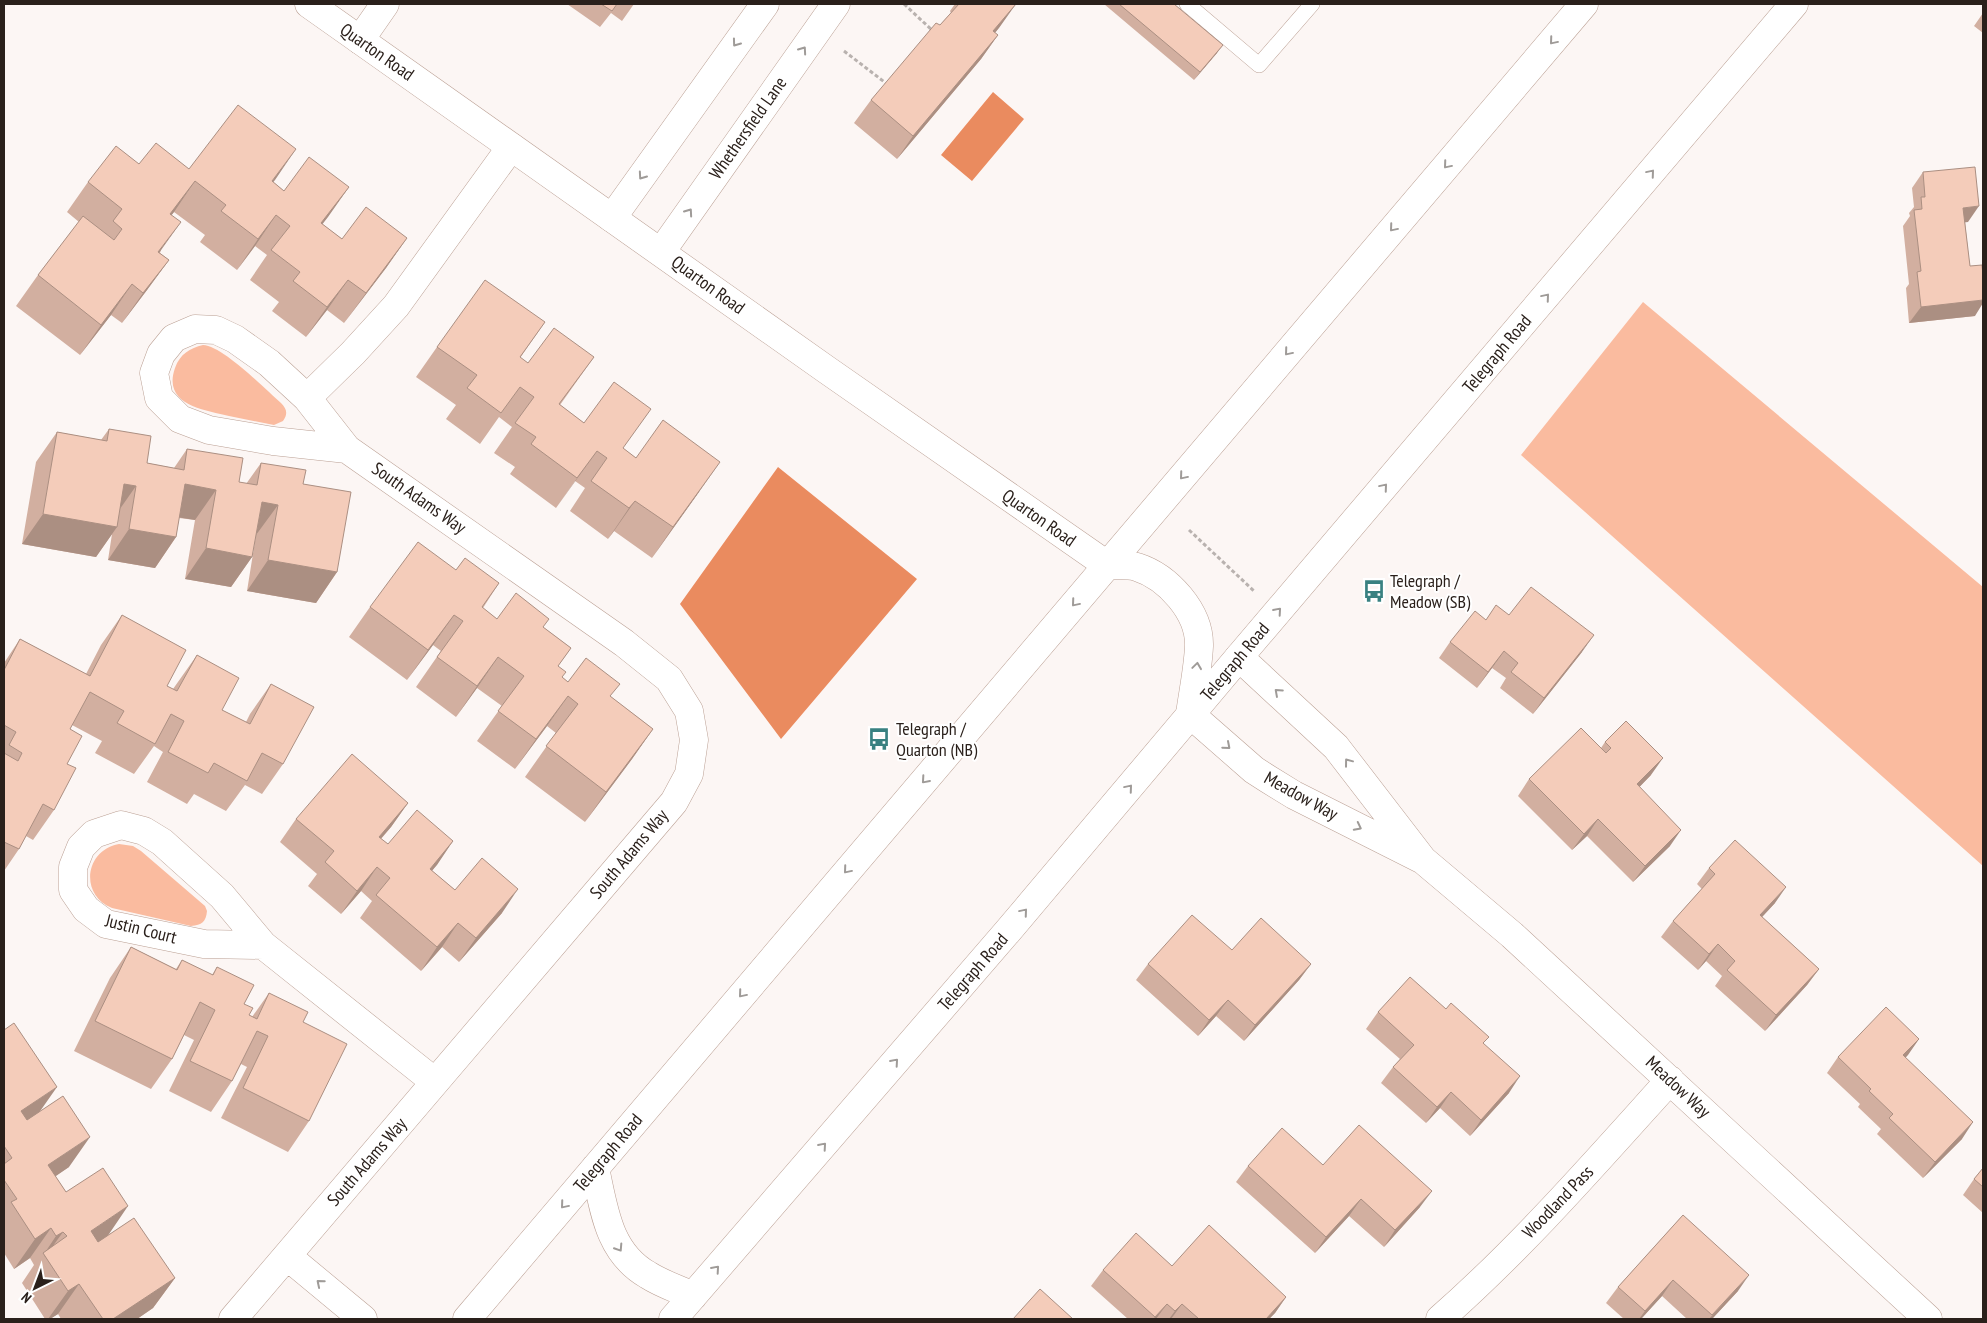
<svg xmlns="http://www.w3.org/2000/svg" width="1987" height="1323" viewBox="0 0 1987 1323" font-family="'PT Sans Narrow',sans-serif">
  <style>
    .green { fill: #fabb9f }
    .water { fill: #ea8b5f }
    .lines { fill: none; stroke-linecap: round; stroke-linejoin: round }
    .lane-casing { stroke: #bba094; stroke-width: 16 }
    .street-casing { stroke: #bba094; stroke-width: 29 }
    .secondary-casing { stroke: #bba094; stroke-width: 29 }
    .highway-casing { stroke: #bba094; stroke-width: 29 }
    .path { stroke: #b9b2af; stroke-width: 3; stroke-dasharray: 4 2.5; stroke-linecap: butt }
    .lane { stroke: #fff; stroke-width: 15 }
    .street { stroke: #fff; stroke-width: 28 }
    .secondary { stroke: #fff; stroke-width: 28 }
    .highway { stroke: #fff; stroke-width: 28 }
    .wall { fill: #d2afa0 }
    .shaded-wall { fill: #ab8f82 }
    .building { fill: #f4ccba; stroke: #ab8f82 }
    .oneway { stroke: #9f9b98 }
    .labels { text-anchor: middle; stroke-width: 4; stroke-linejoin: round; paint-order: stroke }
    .street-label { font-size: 18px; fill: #2a201b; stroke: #fff }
    .poi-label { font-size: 18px; fill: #2a201b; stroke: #fff; text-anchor: start }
  </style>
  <rect width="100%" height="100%" fill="#fcf6f4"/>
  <path class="green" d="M1643 302 1983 587V866L1521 455Z
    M203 345C223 346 265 389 281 403 287 409 288 414 283 421L274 425C259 422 244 419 229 416 204 410 162 405 175 368 180 354 190 348 203 345Z
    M119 844 133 846 141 851 205 906 207 911C206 922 202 925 191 926L112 908C79 895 85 850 119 844Z"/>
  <path class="water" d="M993 92 1024 119 972 181 941 155Z
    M778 467 917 579 781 739 680 604Z"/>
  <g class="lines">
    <defs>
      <path id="lane" d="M1187 4 1259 65 1312 4"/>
      <path id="street" d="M360 40 385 4
        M612 218 765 4
        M661 252 836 4
        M307 398 353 353 396 306 511 147
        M1190 714 1254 770 1268 779 1294 795 1423 860 1336 747 1239 657
        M1423 860 1512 935 1928 1319
        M263 945 204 944 106 924 86 909 73 890V867L81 847 94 834 121 825 144 831 162 842 222 896 263 945 435 1082
        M287 1256 363 1319
        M233 1319 674 802 689 774 694 740 689 711 669 679 624 643 347 449 307 398 269 363 235 339 216 330 195 329 174 338 161 354 154 373 159 398 180 419 209 430 273 441 347 449
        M1440 1319C1523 1246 1596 1162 1670 1080"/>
      <path id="secondary" d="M309 4 827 370 1107 565"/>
      <path id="highway" d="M1107 565C1116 566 1128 564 1137 567 1168 577 1200 612 1199 646 1198 669 1193 692 1190 714
        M595 1168C604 1209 608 1252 648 1275 662 1284 678 1289 693 1296
        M467 1319 1584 4
        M673 1319 1008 931 1239 657 1794 4"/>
    </defs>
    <use href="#lane" class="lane-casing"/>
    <use href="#street" class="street-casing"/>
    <use href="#secondary" class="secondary-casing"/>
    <use href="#highway" class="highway-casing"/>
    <path class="path" d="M904 4 934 32
      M844 51 887 84
      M1189 530 1254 591"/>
    <use href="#lane" class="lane"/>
    <use href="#street" class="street"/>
    <use href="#secondary" class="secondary"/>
    <use href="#highway" class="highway"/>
  </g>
  <path class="wall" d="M567 4H634L622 21 611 13 600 27Z
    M955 4H1015L995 33 998 35 981 59 897 159 854 123 871 100 951 13 950 11Z
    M1104 4H1174L1217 53 1194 80Z
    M1983 13V33L1974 26Z
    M139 164 189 169 273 182 284 191 349 187 322 224 342 239 407 238 386 268 344 323 327 310 306 337 272 311 279 302 250 280 267 255 255 246 237 270 200 242 205 235 174 212 171 215 160 253 169 260 147 290 122 323 111 315 80 355 16 306 38 275 79 222 67 212 88 182Z
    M1923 172 1968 222H1965L1975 316 1909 323 1906 288 1909 284 1903 226 1910 216 1909 213 1914 207 1912 188Z
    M545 322 520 358 528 363 594 357 560 405 584 423 624 449 636 458 699 492 652 558 614 531 608 539 570 511 585 488 575 481 556 508 510 474 515 467 494 453 512 427 499 417 480 444 446 419 456 405 416 377 437 347Z
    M109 429 147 463 174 468 187 449 239 482 246 484 261 463 303 484 337 572 316 603 247 591 256 535 252 557 231 587 185 579 195 520 179 518 176 537 155 568 108 560 112 534 96 557 22 544 36 462 57 432 101 440Z
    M456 570 499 583 483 608 497 619 543 627 571 648 558 666 562 677 568 682 611 697 653 729 632 759 585 822 525 777 556 733 547 726 515 769 477 741 502 706 477 688 456 717 416 687 441 651 433 645 407 680 349 637 370 607Z
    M122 615 167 686 173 689 197 655 222 710 246 722 250 714 271 684 283 764 262 794 245 785 226 811 194 794 187 804 147 782 163 752 154 746 134 774 95 753 102 741 72 725 70 729 67 764 54 810 33 840 26 836 19 849 4 871V663L20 639 86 674 101 645Z
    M1509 615 1582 652 1533 714 1500 688 1506 678 1492 668 1477 688 1439 658 1450 642 1486 620Z
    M1605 742 1651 775 1639 787 1670 846 1633 882 1587 836 1572 850 1518 796 1529 779 1601 748Z
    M408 803 391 827 381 839 388 844 453 841 432 871 455 890 502 913 459 962 442 947 421 971 360 918 372 901 361 891 341 914 308 886 317 874 280 842 296 819Z
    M1709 868 1775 903 1762 917 1819 969 1807 985 1765 1031 1715 986 1722 976 1706 961 1698 970 1661 937 1673 921 1702 889 1697 884Z
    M131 947 176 969 182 960 212 975 217 967 244 1004 249 1015 252 1017 269 993 303 1022 309 1121 288 1152 221 1118 247 1067 241 1064 232 1081 211 1112 169 1091 194 1040 184 1035 172 1059 151 1089 74 1051 110 978Z
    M1232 950 1311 964 1299 980 1244 1041 1216 1016 1198 1036 1136 980 1148 964Z
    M1378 1012 1484 1044 1509 1093 1470 1136 1440 1108 1426 1123 1381 1083 1393 1067 1400 1059 1366 1029Z
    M4 1030 40 1112 69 1167 55 1176 66 1192 107 1236 175 1278 153 1308 137 1319H61L58 1314 50 1319H45L22 1283 34 1265 30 1258 14 1269 4 1253Z
    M1919 1039 1905 1058 1962 1139 1923 1178 1877 1134 1881 1129 1858 1107 1860 1104 1827 1073 1838 1057Z
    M1323 1165 1420 1207 1384 1247 1349 1216 1315 1253 1236 1182 1248 1166Z
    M1983 1168V1213L1963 1195 1974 1179Z
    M1683 1215 1738 1291 1712 1319H1687L1662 1296 1641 1319H1624L1606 1303 1618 1287Z
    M1172 1266 1286 1297 1275 1313 1269 1319H1128L1091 1286 1103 1270Z"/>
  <path class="shaded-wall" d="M1016 4 999 28 976 55 993 31Z
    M998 35 981 59 897 159 913 136Z
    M1223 45 1217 53 1194 80 1200 72Z
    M296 149 275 180 250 211 272 181Z
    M195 181 174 212 149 245 170 214Z
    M349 187 328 217 300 253 321 223Z
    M1979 206 1968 222 1952 224 1963 208Z
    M276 215 255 246 237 270 258 239Z
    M181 222 159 253 158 252Z
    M407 238 386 268 344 323 366 293Z
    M169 260 147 290 122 323 143 293Z
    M348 280 327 310 306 337 327 307Z
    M132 284 111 315 80 355 101 325Z
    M1983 300V303L1975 316 1909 323 1921 307Z
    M597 451 575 481 556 508Z
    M720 462 699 492 652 558 673 527Z
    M124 484 136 486 115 516Z
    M185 484 216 490 195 520 164 515Z
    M635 501 614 531 608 539 629 508Z
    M262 502 278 505 256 535Z
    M43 514 117 527 96 557 22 544Z
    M129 529 176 537 155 568 108 560Z
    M206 548 252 557 231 587 185 579Z
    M268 560 337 572 316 603 247 591Z
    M454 615 433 645 407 680 428 650Z
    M1594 635 1582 652 1533 714 1544 698Z
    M1504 651 1492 668 1477 688 1488 672Z
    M498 657 477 688 456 717 477 686Z
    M568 696 547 726 515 769 536 739Z
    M653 729 632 759 585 822 606 792Z
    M1663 758 1651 775 1626 801 1637 784Z
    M408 803 391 827 362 860 379 837Z
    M1598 819 1587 836 1572 850 1584 834Z
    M1681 830 1670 846 1633 882 1645 866Z
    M453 841 437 865 413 892 430 869Z
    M377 867 361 891 341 914 357 891Z
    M1786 887 1775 903 1749 931 1760 915Z
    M518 889 502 913 459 962 476 938Z
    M458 923 442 947 421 971 437 947Z
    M1718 944 1706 961 1698 970 1709 954Z
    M1311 964 1299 980 1244 1041 1255 1025Z
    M1819 969 1807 985 1765 1031 1776 1015Z
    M1228 1000 1216 1016 1198 1036 1209 1020Z
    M1919 1039 1908 1055 1892 1072 1903 1055Z
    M1520 1076 1509 1093 1470 1136 1481 1120Z
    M57 1087 36 1117 4 1139 21 1111Z
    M1451 1092 1440 1108 1426 1123 1437 1107Z
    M1973 1122 1962 1139 1923 1178 1935 1162Z
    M90 1137 69 1167 27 1196 48 1165Z
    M1432 1191 1420 1207 1384 1247 1395 1230Z
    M1361 1199 1349 1216 1315 1253 1326 1237Z
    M128 1206 107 1237 70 1262 91 1231Z
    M51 1228 30 1258 14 1269 35 1239Z
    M63 1232 45 1257 44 1254 56 1236Z
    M1749 1275 1738 1291 1712 1319H1709Z
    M175 1278 153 1308 137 1319H113Z
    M1673 1280 1662 1296 1641 1319H1639L1645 1311Z
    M79 1284 58 1314 50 1319H48L68 1291Z
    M1286 1297 1275 1313 1269 1319H1266Z
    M1167 1304 1156 1319H1153L1155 1317Z
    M1182 1304 1171 1319H1169L1175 1311Z"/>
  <path class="building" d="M601 4H617L612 11Z
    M959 4H1016L993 31 998 35 913 136 871 100 936 23 940 25Z
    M1119 4H1174L1223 45 1200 72Z
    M238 105 296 149 272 181 284 191 309 157 349 187 321 223 342 239 366 207 407 238 366 293 348 280 327 307 293 281 300 272 271 250 290 226 276 215 258 239 221 211 226 205 195 181 170 214 181 222 158 252 169 260 143 293 132 284 101 325 38 275 83 216 114 240 122 229 113 221 122 209 88 182 116 146 139 164 156 143 189 169Z
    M1975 167 1979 206 1963 208 1970 266 1982 265 1983 275V300L1921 307 1917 272 1921 271 1914 210 1922 209 1921 197H1925L1923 172Z
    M485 280 545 322 520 357 528 363 554 328 594 357 559 404 584 423 614 382 651 409 623 448 636 458 663 420 720 462 673 527 635 501 629 508 591 481 607 458 597 451 577 478 531 444 536 437 515 423 534 397 520 387 501 413 467 388 477 375 437 347Z
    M109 429 151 436 147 463 184 470 187 449 243 458 239 482 257 485 261 463 306 470 303 484 351 492 337 572 268 560 278 505 262 502 252 557 206 548 216 490 185 484 176 537 129 529 136 486 124 484 117 527 43 514 57 432 107 441Z
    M418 542 456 570 465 558 499 583 482 607 497 619 516 593 549 619 543 627 571 648 558 666 566 672 562 677 568 682 586 658 620 684 610 696 653 729 606 792 546 746 578 704 568 696 536 739 498 711 524 676 498 657 477 686 437 657 463 621 454 615 428 650 370 607Z
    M1531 587 1594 635 1544 698 1511 672 1518 663 1504 651 1488 672 1450 642 1475 611 1486 620 1496 605 1509 615Z
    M122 615 186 650 167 686 177 691 197 655 239 678 222 710 250 724 271 684 314 707 283 764 262 753 247 781 214 763 208 773 168 752 184 721 171 714 155 744 117 723 124 711 90 692 70 729 82 736 67 764 76 768 54 810 43 804 19 849 4 842V753L18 761 22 753 9 745 16 732 4 725V670L20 639 90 676Z
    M1626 721 1663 758 1637 784 1681 830 1645 866 1598 819 1584 834 1529 779 1581 728 1606 753 1611 748 1605 742Z
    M352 754 408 803 379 837 388 844 417 810 453 841 430 869 455 890 482 858 518 889 476 938 458 923 437 947 376 895 390 878 377 867 357 891 325 862 334 851 296 819Z
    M1735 840 1786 887 1760 915 1819 969 1776 1015 1727 970 1735 961 1718 944 1709 954 1673 921 1715 874 1709 868Z
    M1192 915 1232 950 1261 918 1311 964 1255 1025 1228 1000 1209 1020 1148 964Z
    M131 947 177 970 182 960 213 975 217 967 254 985 244 1004 253 1008 249 1015 257 1019 269 993 308 1012 303 1022 347 1044 309 1121 243 1088 268 1036 257 1031 232 1081 190 1061 215 1010 200 1002 172 1059 95 1021Z
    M1410 977 1446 1009 1451 1003 1489 1037 1483 1043 1520 1076 1481 1120 1451 1092 1437 1107 1393 1067 1414 1045 1378 1012Z
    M1886 1007 1919 1039 1903 1055 1973 1122 1935 1162 1889 1118 1893 1114 1869 1091 1871 1089 1838 1057Z
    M14 1023 57 1087 21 1111 27 1120 63 1096 90 1137 48 1165 66 1192 103 1168 128 1206 91 1231 98 1242 134 1218 175 1278 113 1319H103L79 1284 68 1291 43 1253 67 1236 63 1232 56 1236 51 1228 35 1239 11 1202 17 1199 4 1180V1164L12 1158 4 1146V1030Z
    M1359 1125 1432 1191 1395 1230 1361 1199 1326 1237 1248 1166 1282 1128 1323 1165Z
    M1983 1168V1187L1974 1179Z
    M1683 1215 1749 1275 1712 1315 1673 1280 1645 1311 1618 1287Z
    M1209 1225 1286 1297 1266 1319H1199L1182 1304 1175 1311 1167 1304 1155 1317 1103 1270 1136 1233 1172 1266Z
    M1040 1289 1073 1319H1013Z"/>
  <defs><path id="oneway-chevron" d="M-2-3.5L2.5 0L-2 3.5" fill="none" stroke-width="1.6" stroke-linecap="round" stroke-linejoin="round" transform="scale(1.25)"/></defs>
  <g class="oneway">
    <use href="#oneway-chevron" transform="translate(1553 41) rotate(130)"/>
    <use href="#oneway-chevron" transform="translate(736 43) rotate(126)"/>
    <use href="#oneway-chevron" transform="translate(803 50) rotate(-55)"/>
    <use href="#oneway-chevron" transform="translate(1447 165) rotate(130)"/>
    <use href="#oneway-chevron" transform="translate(1651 173) rotate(-50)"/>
    <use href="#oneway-chevron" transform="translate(642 176) rotate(125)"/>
    <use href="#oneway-chevron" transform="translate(689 212) rotate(-55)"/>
    <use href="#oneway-chevron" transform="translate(1393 228) rotate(130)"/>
    <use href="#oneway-chevron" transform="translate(1546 297) rotate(-50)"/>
    <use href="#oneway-chevron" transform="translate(1288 352) rotate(130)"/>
    <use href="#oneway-chevron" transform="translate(1183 476) rotate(130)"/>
    <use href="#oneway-chevron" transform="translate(1384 487) rotate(-50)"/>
    <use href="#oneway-chevron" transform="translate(1075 603) rotate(130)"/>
    <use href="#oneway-chevron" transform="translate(1278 611) rotate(-49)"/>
    <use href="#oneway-chevron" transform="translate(1197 666) rotate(-82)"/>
    <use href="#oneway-chevron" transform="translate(1278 692) rotate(-138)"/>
    <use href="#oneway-chevron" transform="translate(1227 746) rotate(41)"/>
    <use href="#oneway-chevron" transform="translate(1348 762) rotate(-127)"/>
    <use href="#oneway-chevron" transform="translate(925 780) rotate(131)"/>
    <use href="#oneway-chevron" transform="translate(1129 788) rotate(-50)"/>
    <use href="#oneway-chevron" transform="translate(1358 827) rotate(27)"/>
    <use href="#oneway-chevron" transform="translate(847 870) rotate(130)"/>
    <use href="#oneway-chevron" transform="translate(1024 912) rotate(-50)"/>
    <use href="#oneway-chevron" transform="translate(742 994) rotate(130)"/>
    <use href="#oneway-chevron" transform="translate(895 1062) rotate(-49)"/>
    <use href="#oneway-chevron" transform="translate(823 1146) rotate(-49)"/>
    <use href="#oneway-chevron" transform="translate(564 1205) rotate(130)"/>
    <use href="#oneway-chevron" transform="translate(619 1248) rotate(57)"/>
    <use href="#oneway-chevron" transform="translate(716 1269) rotate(-49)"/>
    <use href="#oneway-chevron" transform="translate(320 1283) rotate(-140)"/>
  </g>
  <defs>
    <symbol id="bus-bare" viewBox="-9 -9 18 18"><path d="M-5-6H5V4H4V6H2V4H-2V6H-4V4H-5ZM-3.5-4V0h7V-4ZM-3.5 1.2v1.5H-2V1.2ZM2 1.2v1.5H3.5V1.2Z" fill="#398181" stroke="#fff" stroke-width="2.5" paint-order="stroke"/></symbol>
  </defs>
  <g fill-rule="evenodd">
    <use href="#bus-bare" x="1358" y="575" width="32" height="32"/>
    <use href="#bus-bare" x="863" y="723" width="32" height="32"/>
  </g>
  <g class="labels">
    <g class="street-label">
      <text transform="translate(377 52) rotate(35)" y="6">Quarton Road</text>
      <text transform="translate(748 128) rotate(-55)" y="6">Whethersfield Lane</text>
      <text transform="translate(708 285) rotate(36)" y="6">Quarton Road</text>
      <text transform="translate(1497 354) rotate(-50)" y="6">Telegraph Road</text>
      <text transform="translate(419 498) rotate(35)" y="6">South Adams Way</text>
      <text transform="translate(1039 518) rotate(35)" y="6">Quarton Road</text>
      <text transform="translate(1235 662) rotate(-50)" y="6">Telegraph Road</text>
      <text transform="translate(1301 796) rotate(29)" y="6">Meadow Way</text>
      <text transform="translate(629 854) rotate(-50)" y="6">South Adams Way</text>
      <text transform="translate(141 929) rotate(14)" y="6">Justin Court</text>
      <text transform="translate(973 972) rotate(-49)" y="6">Telegraph Road</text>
      <text transform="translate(1678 1087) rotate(43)" y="6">Meadow Way</text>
      <text transform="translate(608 1153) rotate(-50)" y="6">Telegraph Road</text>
      <text transform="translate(367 1162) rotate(-49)" y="6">South Adams Way</text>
      <text transform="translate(1558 1202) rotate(-46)" y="6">Woodland Pass</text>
    </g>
    <g class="poi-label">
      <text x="1390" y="587">Telegraph /<tspan x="1390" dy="21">Meadow (SB)</tspan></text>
      <text x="896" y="735">Telegraph /<tspan x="896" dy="21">Quarton (NB)</tspan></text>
    </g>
  </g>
  <rect width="1987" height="1323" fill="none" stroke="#2a201b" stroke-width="10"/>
  <g transform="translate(35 1288) rotate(222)" stroke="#ffffff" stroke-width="4" paint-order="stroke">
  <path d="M0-4L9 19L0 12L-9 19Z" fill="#2a201b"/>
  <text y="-8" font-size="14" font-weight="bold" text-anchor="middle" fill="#2a201b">N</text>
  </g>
</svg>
